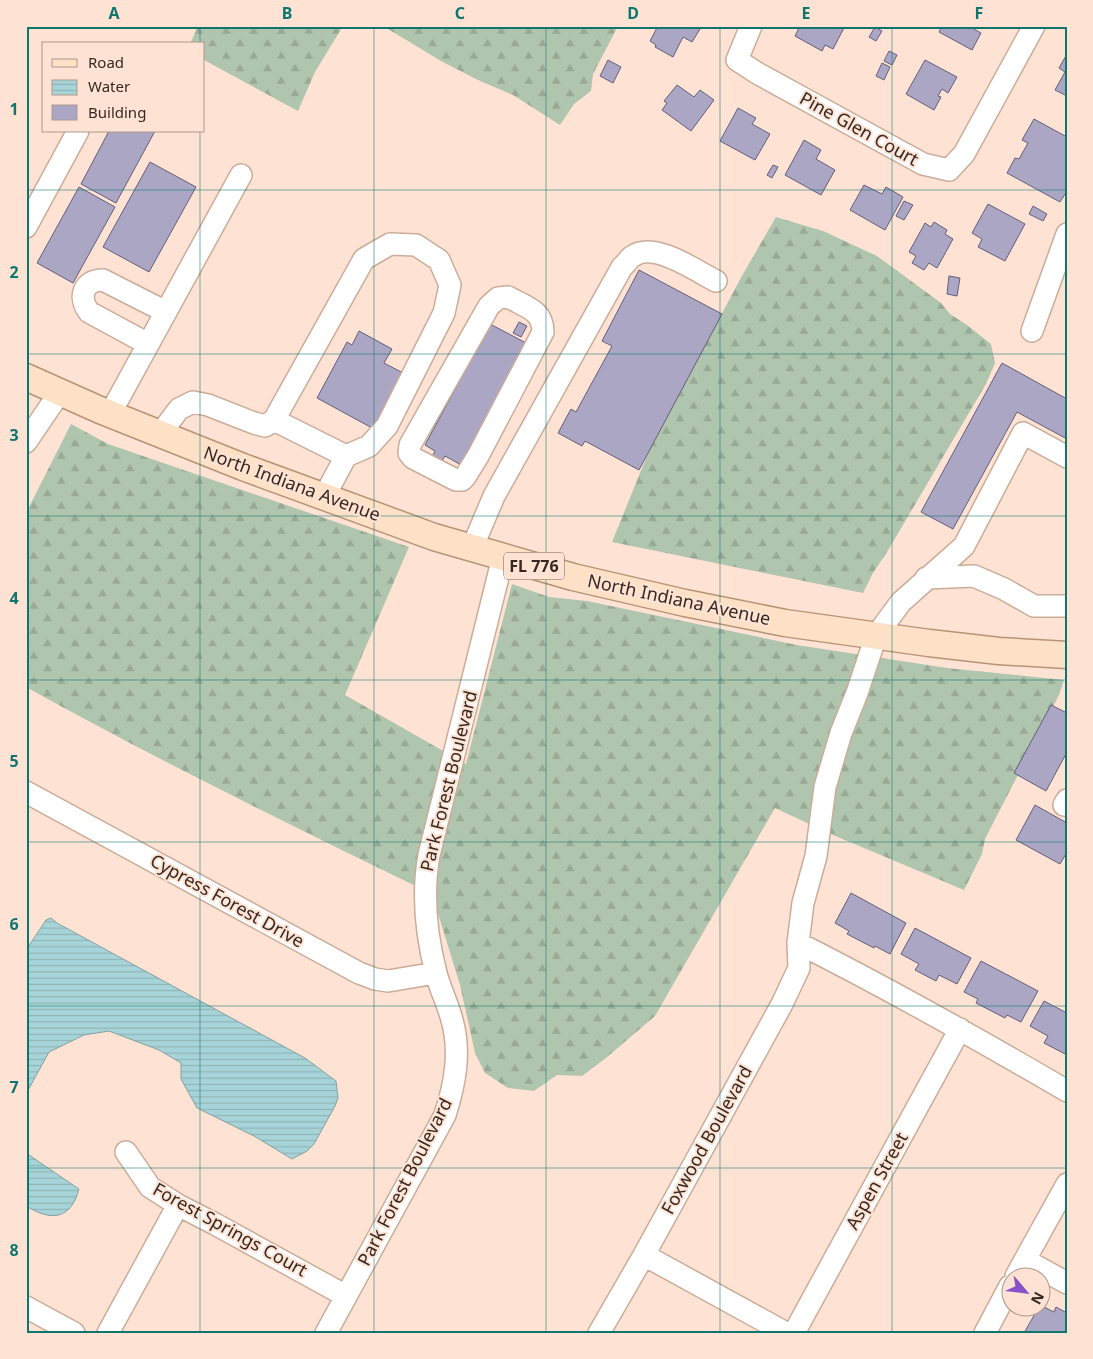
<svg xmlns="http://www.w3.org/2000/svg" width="1093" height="1359" viewBox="0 0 1093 1359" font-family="'Noto Sans',sans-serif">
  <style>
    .forest { fill: url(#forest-firs) }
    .water { fill: url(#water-rules); stroke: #85a0a1 }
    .building { fill: #aca6c5; stroke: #635e7a }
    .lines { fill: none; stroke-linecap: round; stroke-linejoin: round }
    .minor-casing { stroke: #cbac99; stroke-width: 24 }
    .major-casing { stroke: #b69375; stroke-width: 29 }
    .minor { stroke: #fff; stroke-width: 21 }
    .major { stroke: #fde1c7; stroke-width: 26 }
    .grid { fill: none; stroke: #0f766e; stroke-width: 1; stroke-opacity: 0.55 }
    .labels { text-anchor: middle; stroke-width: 4; stroke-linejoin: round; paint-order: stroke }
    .shield { fill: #fee3d4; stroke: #716057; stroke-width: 1 }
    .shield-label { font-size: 16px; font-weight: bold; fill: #352821 }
    .street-label { font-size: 18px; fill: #352821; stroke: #fee3d4 }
    .neatline { fill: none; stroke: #0f766e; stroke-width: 2 }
    .grid-label { font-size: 16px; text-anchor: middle; font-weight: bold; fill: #0f766e }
  </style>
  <defs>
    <pattern id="forest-firs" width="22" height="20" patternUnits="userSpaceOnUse" patternTransform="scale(1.25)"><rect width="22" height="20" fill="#b0c5ae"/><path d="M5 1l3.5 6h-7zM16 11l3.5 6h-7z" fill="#98a995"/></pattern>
    <pattern id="water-rules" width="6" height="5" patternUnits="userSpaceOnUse" patternTransform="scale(1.25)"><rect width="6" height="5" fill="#a7d4d8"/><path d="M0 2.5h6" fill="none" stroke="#90b6b9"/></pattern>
  </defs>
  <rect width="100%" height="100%" fill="#fee3d4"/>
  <path class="forest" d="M198 26H343L315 72 298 111 204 60V44H190Z
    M383 26H618L593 74 591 91 574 104 560 125 513 95 478 80 441 61Z
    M776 217 823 231 877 256 941 303 950 314 967 325 991 344 995 363 986 384 887 552 873 573 863 593 612 542 651 446 743 274Z
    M71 424 108 444 409 547 345 695 466 764 512 584 549 597 587 601 797 645 947 668 1064 680 1059 695 985 839 982 854 964 890 833 835 775 808 655 1016 606 1058 582 1076 557 1075 534 1091 508 1088 485 1073 475 1053 460 985 432 894C295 827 159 761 26 687V513Z"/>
  <path class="water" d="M51 918 57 923 305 1058 336 1081 338 1098 335 1106 314 1144 307 1151 292 1159 254 1136 197 1108 181 1079V1063L159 1050 109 1031 84 1035 49 1052 26 1094V950L46 920Z
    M26 1153 79 1189C71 1219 52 1222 26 1206Z"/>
  <path class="building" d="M658 26H695L700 29 692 42 683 37 673 57 655 47 656 45 650 41Z
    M800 26H845L833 49 825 45 822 51 795 36Z
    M942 26H975L974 29 981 33 972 50 939 32Z
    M875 27 882 31 876 41 869 37Z
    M889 51 897 55 892 65 884 61Z
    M1067 54V96L1055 90 1065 72 1059 68Z
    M608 60 621 67 613 83 600 76Z
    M925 60 957 77 948 93 942 89 938 96 941 97 934 110 906 94Z
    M882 63 890 67 884 80 876 76Z
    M677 85 694 97 700 90 714 100 691 131 662 110 667 103 664 101Z
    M738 108 756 118 752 124 770 134 755 160 720 141Z
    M1034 119 1067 137V191L1060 202 1007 173 1015 158 1019 159 1028 143 1022 140Z
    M109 131H155L116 203 81 184Z
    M804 140 821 150 816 159 835 170 821 195 785 175Z
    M150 162 196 187 149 272 103 247Z
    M773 165 778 167 772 178 767 175Z
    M864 185 882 194 886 187 903 197 885 230 850 210Z
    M79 187 115 207 73 283 37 263Z
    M904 201 913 205 904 220 896 216Z
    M988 204 1025 224 1005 261 978 247 982 239 972 233Z
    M1033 206 1047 214 1043 221 1029 214Z
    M934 222 947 230 945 234 953 239 937 268 929 263 924 270 912 263 916 256 909 252 925 223 931 227Z
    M639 270 722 314 639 470 585 441 582 446 558 433 571 409 576 412 612 346 602 341Z
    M949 276 960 278 957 296 947 294Z
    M519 322 527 326 521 337 513 333Z
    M490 324 528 344 463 466 445 456 440 464 431 459 435 451 425 445Z
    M359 331 392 349 384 363 405 374 374 429 317 398 347 342 352 345Z
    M1002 363 1067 399V439L1017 412 953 529 921 512Z
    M1051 705 1067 713V752L1046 791 1014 773Z
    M1035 805 1067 823V852L1060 864 1016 840Z
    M851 893 906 923 890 954 875 946 874 948 847 934 849 931 835 923Z
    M915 928 971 958 957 984 939 975 936 981 915 970 919 964 901 954Z
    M981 961 1038 991 1021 1022 1007 1015 1005 1018 976 1003 978 999 964 992Z
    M1044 1001 1067 1013V1055L1044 1043 1048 1036 1030 1026Z
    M1040 1305 1054 1312 1056 1307 1067 1313V1333H1024Z"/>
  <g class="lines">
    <defs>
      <path id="minor" d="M751 26 737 60 757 73 923 164 949 170 964 154 1034 26
        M26 227 78 131
        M508 297C526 307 543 310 543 332L478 456 465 477 462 480H456L413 458 409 453 410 445 489 306 498 298Z
        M1032 331 1067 234
        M148 344 89 312C78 297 83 280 103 280L166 312
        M110 414 241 175
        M274 420 346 456
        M160 434 179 409 193 402 208 405 254 423 265 426 274 420 364 259 390 244 416 245 439 260 450 285 444 313 387 426 369 446 346 456 324 497
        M26 442 60 392
        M472 548 494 496 622 267C626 264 629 258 633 256 654 241 696 271 716 281
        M926 578 974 576 1004 589 1034 606H1067
        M26 792 359 973 375 979 388 981 436 973
        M1064 805 1067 800
        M798 943C889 989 978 1039 1067 1091
        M126 1152 150 1187 178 1205 215 1224 346 1296
        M644 1255 786 1333
        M1025 1260 1067 1283
        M1016 1276 1067 1184
        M26 1307 74 1333
        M108 1333 178 1205
        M326 1333 445 1115C455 1084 461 1052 452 1020 448 1004 440 989 436 973 426 934 422 894 429 855L503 557
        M599 1333 644 1255 782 1004 799 968 798 943 803 903 816 856 825 787 841 733 857 693 876 636 901 602 964 546 1023 433 1067 457
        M794 1333 960 1029
        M985 1333 1010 1286"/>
      <path id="major" d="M26 377 100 410 243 467 434 537 573 577 685 603 785 623 929 643 999 651 1067 655"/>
    </defs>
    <use href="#minor" class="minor-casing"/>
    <use href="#major" class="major-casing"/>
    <use href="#minor" class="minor"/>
    <use href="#major" class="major"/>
  </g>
  <path class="grid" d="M200 26V44M374 26V1333M546 26V1333M720 26V1333M892 26V1333M200 131V1333M26 190H1067M26 354H1067M26 516H1067M26 680H1067M26 842H1067M26 1006H1067M26 1168H1067"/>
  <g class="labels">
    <rect class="shield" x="504" y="552.5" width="60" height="27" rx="4"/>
    <g class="shield-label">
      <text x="534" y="572">FL 776</text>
    </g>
    <g class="street-label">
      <text transform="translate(859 129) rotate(29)" y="6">Pine Glen Court</text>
      <text transform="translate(292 484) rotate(20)" y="6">North Indiana Avenue</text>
      <text transform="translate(679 600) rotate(12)" y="6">North Indiana Avenue</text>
      <text transform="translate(449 781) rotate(-76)" y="6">Park Forest Boulevard</text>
      <text transform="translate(227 901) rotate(29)" y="6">Cypress Forest Drive</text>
      <text transform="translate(707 1140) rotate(-61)" y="6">Foxwood Boulevard</text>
      <text transform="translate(877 1181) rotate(-61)" y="6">Aspen Street</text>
      <text transform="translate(405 1182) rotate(-63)" y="6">Park Forest Boulevard</text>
      <text transform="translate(230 1230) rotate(29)" y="6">Forest Springs Court</text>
    </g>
  </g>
  <rect width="1093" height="1359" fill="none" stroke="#fee3d4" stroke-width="55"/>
  <rect x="42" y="42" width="162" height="90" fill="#fee3d4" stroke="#ae988c"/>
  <rect x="52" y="59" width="25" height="8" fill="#fde1c7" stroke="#ae988c"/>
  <text x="88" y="68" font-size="15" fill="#352821">Road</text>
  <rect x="52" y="80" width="25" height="15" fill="url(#water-rules)" stroke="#ae988c"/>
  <text x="88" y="92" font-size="15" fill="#352821">Water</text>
  <rect x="52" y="105" width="25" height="15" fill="#aca6c5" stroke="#ae988c"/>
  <text x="88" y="118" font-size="15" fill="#352821">Building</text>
  <g transform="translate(1026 1292) rotate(118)"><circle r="24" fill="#fee3d4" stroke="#ae988c"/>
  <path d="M0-4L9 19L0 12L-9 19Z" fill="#8851c9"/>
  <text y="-8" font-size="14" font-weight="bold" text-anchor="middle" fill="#352821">N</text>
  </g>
  <rect x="28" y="28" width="1038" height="1304" class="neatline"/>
  <g class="grid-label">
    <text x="114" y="19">A</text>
    <text x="287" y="19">B</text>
    <text x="460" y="19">C</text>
    <text x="633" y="19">D</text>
    <text x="806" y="19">E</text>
    <text x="979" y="19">F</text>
    <text x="14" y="115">1</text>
    <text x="14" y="278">2</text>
    <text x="14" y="441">3</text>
    <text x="14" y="604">4</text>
    <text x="14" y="767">5</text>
    <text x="14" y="930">6</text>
    <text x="14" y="1093">7</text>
    <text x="14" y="1256">8</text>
  </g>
</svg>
